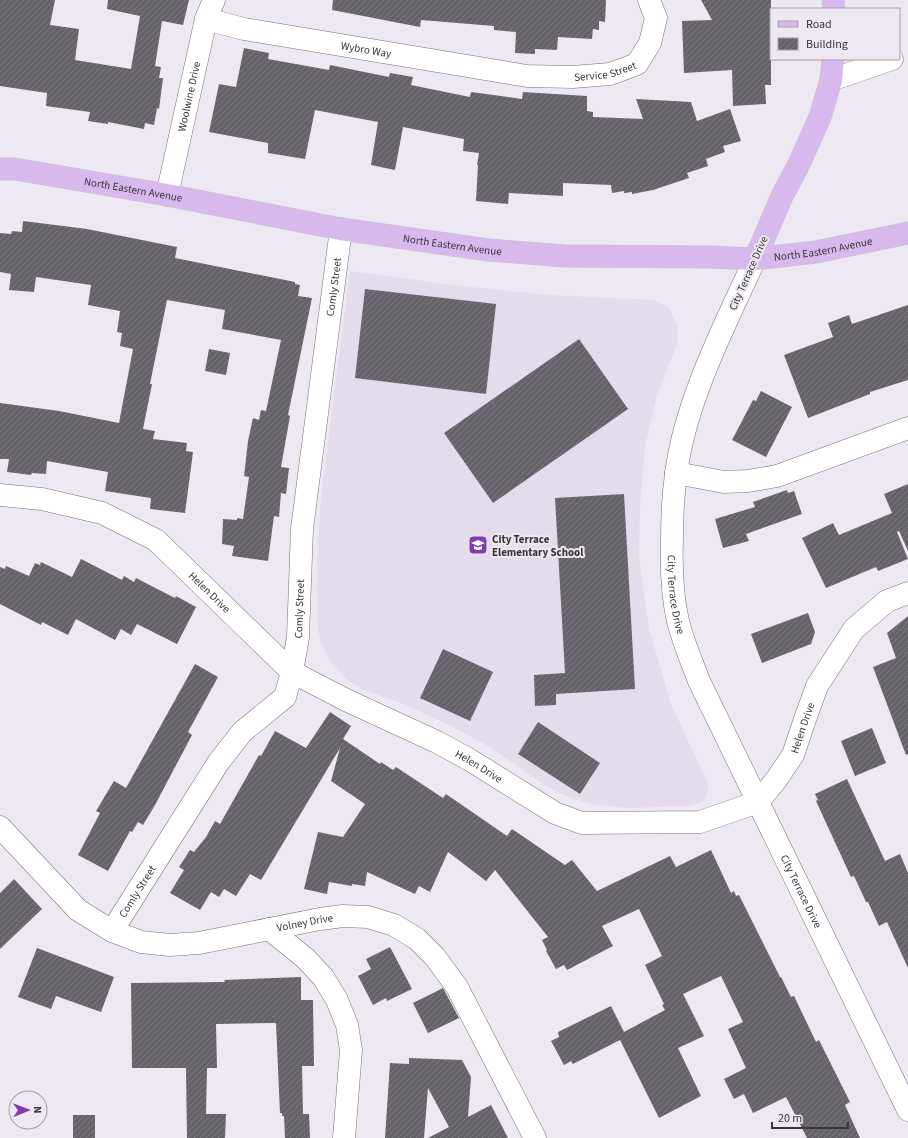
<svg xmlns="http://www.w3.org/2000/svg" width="908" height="1138" viewBox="0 0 908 1138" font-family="'Source Sans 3',sans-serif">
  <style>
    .built { fill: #e4dceb }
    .building { fill: url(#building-hatch) }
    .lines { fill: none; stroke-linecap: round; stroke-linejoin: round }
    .minor-casing { stroke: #76717a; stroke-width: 23 }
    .major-casing { stroke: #c7c6c8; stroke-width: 23 }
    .minor { stroke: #fff; stroke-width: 22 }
    .major { stroke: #d8b9ee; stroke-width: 22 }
    .labels { text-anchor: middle; stroke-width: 4; stroke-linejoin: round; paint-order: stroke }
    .street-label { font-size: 11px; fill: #373539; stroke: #ede8f1 }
    .poi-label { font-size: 11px; font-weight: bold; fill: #373539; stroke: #ede8f1; text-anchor: start }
  </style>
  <defs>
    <pattern id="building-hatch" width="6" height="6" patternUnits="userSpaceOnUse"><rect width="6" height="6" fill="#66626a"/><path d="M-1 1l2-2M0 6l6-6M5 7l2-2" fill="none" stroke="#7d7a80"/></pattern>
  </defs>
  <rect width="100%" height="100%" fill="#ede8f1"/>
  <path class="built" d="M350 271 461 286 550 295 654 300 669 308 678 326 677 344 657 395 645 446 640 505 639 558 649 629 671 704 709 786 704 801 691 806 626 808 596 805 571 798 548 787 483 743 449 725 404 704 364 690 346 679 332 664 321 644 318 629 317 588 318 532 323 481Z"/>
  <path class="building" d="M0 0H55L50 25 79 29 75 60 131 69 140 16 107 9 108 0H189L183 25 162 21 155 66 161 67 159 78H163L159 109 157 108 154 125 145 123 144 129 108 122V124L88 121 90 112 46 106 47 93 0 86Z
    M333 0H606L605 22 599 21V30L593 29 592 39 558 37 557 50 535 49V54L515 53 516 32 494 30V26L421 20 420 27 332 10Z
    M701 0H771V85H765L766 104 733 106 732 70 684 73 682 21 712 20Z
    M244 48 269 53 268 59 329 70 330 65 389 77 390 73 413 77 411 85 470 97 471 92 522 99 523 92 587 96V111L593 112V117L643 119 636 99 691 102 697 121 730 109 741 141 723 146 725 152 706 159 708 166 687 173 689 178 653 190 632 194V192L624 193V191L612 193 611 185 563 183V196L509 193 508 204 476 201 478 165H477L479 153 463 151 464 139 403 127 395 170 371 165 378 122 315 110 305 159 268 153V143L209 132 219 84 236 87Z
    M23 221 87 229 177 247 175 258 295 282V284L300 285 298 296 312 298 288 415 290 416 281 467 289 468 286 494 281 493 279 517 274 516 268 561 232 556 234 546 222 544 223 519 237 520V518L243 519 249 477 244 476 248 441 253 418 259 420 261 410 266 411 281 340 222 329 225 310 167 300 150 384H152L143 429 155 431 153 439 187 443 186 451 193 452 185 513 150 509 151 498 105 491 108 472 47 461 46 474 32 473 31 475 7 472 9 459H0V403L59 411 119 423 133 349 120 346 122 333 117 332 120 311 88 305 91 285 36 277 34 292 9 290 11 274 0 272V233L11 234 12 231 22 232Z
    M365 289 496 304 486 394 355 378Z
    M908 305V380L870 392V394L808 418 784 355 833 337 828 323 849 315 852 324Z
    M579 339 628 409 493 503 444 433Z
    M209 349 230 353 226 375 205 371Z
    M761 391 792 407 766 457 732 440 753 400 756 401Z
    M908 484V551L899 531 897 532 908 559 878 571 876 567 826 588 802 538 833 523 839 535 892 513 884 494Z
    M787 490 788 493 794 491 802 514 746 534 749 541 723 548 715 519 755 507 753 502Z
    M624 494 635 689 556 694V705L535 706 534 675 565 673 555 498Z
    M81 559 122 580 124 576 134 582 136 578 175 598 176 596 196 607 177 644 137 624 131 635 121 629 115 640 76 619 68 635 42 622 41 625 0 604V567L5 569 6 566 29 576 35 563 40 565 41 562 72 577Z
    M808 613 815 632 811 644 762 663 751 634Z
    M908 616V754L906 755 873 667 896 658 887 633Z
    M443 649 493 672 470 721 420 698Z
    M195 664 218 677 188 732 192 735 155 805 143 825 138 822 132 832 130 831 108 871 78 855 100 813 96 811 114 781 126 788Z
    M330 712 351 726 343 739 380 764 381 762 393 770 396 767 443 798 446 794 507 836 512 829 565 865 572 860 597 891 670 856 676 867 711 850 731 893 734 891 736 896 739 895 780 977H781L791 997 794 996 816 1042 819 1040 850 1102 845 1105 860 1138H807L786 1097 753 1113 744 1094 734 1099 724 1079 746 1068 728 1029 743 1022 721 976 683 994 704 1036 678 1048 701 1096 659 1118 620 1040 573 1064 571 1061 564 1065 551 1041 559 1037 558 1032 611 1006 624 1032 665 1010 662 1005 664 1004 645 965 662 956 639 909 602 926 613 946 567 970 564 965 556 969 546 951 547 950 542 940 548 937 495 870 486 881 448 852 430 892 419 886 415 894 367 872 365 886 352 884V886L329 882 327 894 304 889 318 832 343 837 365 804 331 781 340 748 261 880 250 874 236 896 224 889 219 897 211 892 200 910 170 893 184 870 179 867 190 850 194 852 206 837 215 821 220 824 259 755 261 756 275 731 306 748Z
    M538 722 600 763 580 794 518 754Z
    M872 728 886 763 855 776 841 741Z
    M847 779 885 861 900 854 908 873V968L887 922 879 926 868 902H866L854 876 851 877 816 801 818 800 815 794Z
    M14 879 42 909 0 949V893Z
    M390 947 412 989 387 1001 386 998 373 1005 358 976 371 969 366 959Z
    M37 948 114 977 101 1012 56 996 51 1009 18 997Z
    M301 977V1000H313L314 1066H302L303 1114H309L310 1138H285L284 1116H282V1113H280L276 1023 216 1024 217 1068H207L206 1114H226L225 1138H187L186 1068H132L131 983 225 982 224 980Z
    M443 988 459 1018 428 1033 413 1003Z
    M409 1058 462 1060 471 1077 468 1117 491 1105 508 1138H428L449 1127 428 1088 424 1138H385L390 1063 409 1064Z
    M73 1115H95V1138H73Z"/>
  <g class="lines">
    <defs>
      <g id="minor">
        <path id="s1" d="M206 19 244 29 527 76 573 77 610 74 637 64 650 43 656 18 649 0"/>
        <path d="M831 80 892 59"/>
        <path id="s2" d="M167 195 206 19 214 0"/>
        <path id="s3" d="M755 259C725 325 685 401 676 474 673 496 672 518 672 540 671 567 672 595 678 621 683 642 692 662 699 681L908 1110"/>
        <path d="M676 473 724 482 748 481 777 476 908 428"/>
        <path id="s4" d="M0 495 42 499 102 513 156 540 292 672 346 700 437 742 470 760 555 813 582 823 700 822 758 802 776 780 793 755 804 722 817 686 854 629 887 601 908 593"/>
        <path id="s5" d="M0 827 78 910 112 931 141 942 170 945 199 943 320 919 343 916 368 917 394 925 417 939 435 957 457 987 535 1138"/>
        <path d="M269 929 305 958 323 977 337 1000 347 1025 351 1050 344 1138"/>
        <path id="s6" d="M112 931 218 763 242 732 285 697 292 672 298 637 302 529 341 229"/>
      </g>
      <g id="major">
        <path d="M833 0 834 9"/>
        <path id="s7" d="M0 169H15L167 195 341 229 488 250 565 256 710 257 755 259 816 252 908 233"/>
        <path d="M755 259 782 196 798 166 820 117 831 80 833 59"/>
      </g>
    </defs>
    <use href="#minor" class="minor-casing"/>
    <use href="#major" class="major-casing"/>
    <use href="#minor" class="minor"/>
    <use href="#major" class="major"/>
  </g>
  <defs>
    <symbol id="school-square" viewBox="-11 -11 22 22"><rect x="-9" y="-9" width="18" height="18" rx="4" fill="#833caf" stroke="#ede8f1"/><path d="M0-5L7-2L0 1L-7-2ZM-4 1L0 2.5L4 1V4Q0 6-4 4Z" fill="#fff"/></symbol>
  </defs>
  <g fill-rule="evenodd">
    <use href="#school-square" x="467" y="534" width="22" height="22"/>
  </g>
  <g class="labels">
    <g class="street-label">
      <text dy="4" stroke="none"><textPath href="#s1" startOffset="163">Wybro Way</textPath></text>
      <text dy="4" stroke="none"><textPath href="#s1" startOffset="405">Service Street</textPath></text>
      <text dy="4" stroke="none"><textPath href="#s2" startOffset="101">Woolwine Drive</textPath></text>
      <text dy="4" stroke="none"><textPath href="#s7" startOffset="135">North Eastern Avenue</textPath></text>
      <text dy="4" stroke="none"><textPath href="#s7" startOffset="459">North Eastern Avenue</textPath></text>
      <text dy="4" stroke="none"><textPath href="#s7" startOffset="831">North Eastern Avenue</textPath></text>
      <text transform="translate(748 273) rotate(-66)" y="4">City Terrace Drive</text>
      <text dy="4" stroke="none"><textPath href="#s6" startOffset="707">Comly Street</textPath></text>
      <text dy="4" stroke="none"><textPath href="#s4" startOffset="239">Helen Drive</textPath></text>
      <text dy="4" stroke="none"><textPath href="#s3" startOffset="351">City Terrace Drive</textPath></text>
      <text dy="4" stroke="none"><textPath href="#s6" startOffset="383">Comly Street</textPath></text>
      <text dy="4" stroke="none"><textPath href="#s4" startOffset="948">Helen Drive</textPath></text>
      <text dy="4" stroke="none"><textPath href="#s4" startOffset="563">Helen Drive</textPath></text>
      <text dy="4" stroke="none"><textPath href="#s6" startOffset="47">Comly Street</textPath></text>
      <text dy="4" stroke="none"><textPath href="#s3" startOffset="675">City Terrace Drive</textPath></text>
      <text dy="4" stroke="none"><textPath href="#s5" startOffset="351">Volney Drive</textPath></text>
    </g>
    <g class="poi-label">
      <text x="492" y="543">City Terrace<tspan x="492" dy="13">Elementary School</tspan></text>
    </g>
  </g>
  <rect x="770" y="8" width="130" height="52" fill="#ede8f1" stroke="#a4a0a7"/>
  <rect x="778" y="21" width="20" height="6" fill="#d8b9ee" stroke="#a4a0a7"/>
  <text x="806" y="28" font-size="12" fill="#373539">Road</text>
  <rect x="778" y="38" width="20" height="12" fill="url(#building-hatch)" stroke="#a4a0a7"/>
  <text x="806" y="48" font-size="12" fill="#373539">Building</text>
  <g transform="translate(28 1110) rotate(89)"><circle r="19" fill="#ede8f1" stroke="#a4a0a7"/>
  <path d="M0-3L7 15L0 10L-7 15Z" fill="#833caf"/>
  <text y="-6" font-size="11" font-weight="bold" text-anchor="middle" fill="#373539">N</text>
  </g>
  <path d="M772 1122v6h76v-6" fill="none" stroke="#373539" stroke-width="2"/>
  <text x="778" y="1122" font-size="12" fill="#373539" stroke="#ede8f1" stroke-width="3" paint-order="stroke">20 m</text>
</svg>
